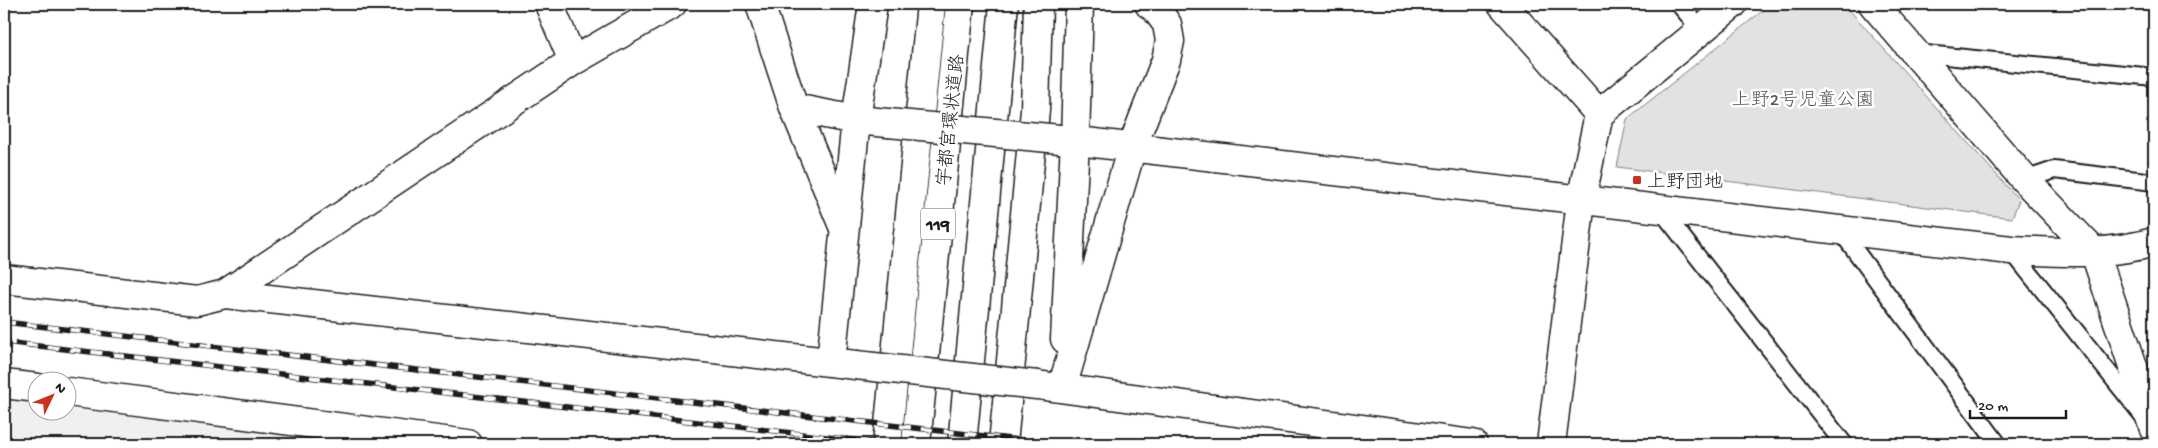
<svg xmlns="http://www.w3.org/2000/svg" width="2158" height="448" viewBox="0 0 2158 448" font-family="'Gochi Hand','Klee One',sans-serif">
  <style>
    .built { fill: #f0f0f0 }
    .green { fill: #e2e2e2; stroke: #7f7f7f }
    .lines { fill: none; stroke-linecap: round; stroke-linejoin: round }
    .lane-casing { stroke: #1c1c1c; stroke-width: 20 }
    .street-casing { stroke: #1c1c1c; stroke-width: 31 }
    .secondary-casing { stroke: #1c1c1c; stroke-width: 31 }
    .highway-casing { stroke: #1c1c1c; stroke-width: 31 }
    .lane { stroke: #fff; stroke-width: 16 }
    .street { stroke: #fff; stroke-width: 28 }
    .secondary { stroke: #fff; stroke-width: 28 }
    .highway { stroke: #fff; stroke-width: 28 }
    .rail-casing { stroke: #1c1c1c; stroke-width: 5.5 }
    .rail { stroke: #fff; stroke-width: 4; stroke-dasharray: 11; stroke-linecap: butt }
    .street-bridge-casing { stroke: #1c1c1c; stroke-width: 31; stroke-linecap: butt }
    .secondary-bridge-casing { stroke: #1c1c1c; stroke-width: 31; stroke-linecap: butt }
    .street-bridge { stroke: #fff; stroke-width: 28 }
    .secondary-bridge { stroke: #fff; stroke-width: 28 }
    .poi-dot { fill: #c8321e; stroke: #fff; stroke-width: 2 }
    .labels { text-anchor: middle; stroke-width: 5; stroke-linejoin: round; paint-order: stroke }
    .shield { fill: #fff; stroke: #606060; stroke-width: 1 }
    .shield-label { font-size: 18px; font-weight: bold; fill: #1c1c1c }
    .park-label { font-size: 19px; fill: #575757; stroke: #fff }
    .street-label { font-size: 19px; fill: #1c1c1c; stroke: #fff }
    .poi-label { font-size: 19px; fill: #1c1c1c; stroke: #fff; text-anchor: start }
  </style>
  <rect width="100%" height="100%" fill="#fff"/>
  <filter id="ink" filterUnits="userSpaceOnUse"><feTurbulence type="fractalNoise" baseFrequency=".02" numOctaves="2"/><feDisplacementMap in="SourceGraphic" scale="10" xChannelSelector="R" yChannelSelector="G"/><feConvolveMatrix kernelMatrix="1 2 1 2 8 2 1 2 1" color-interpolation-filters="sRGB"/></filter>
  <g filter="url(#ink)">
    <path class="built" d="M4 385 37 389 38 410H68V393L483 444H4Z"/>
    <path class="green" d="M1771 4H1844L2019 200 2012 218 1617 167 1627 119Z"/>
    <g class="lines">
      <defs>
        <path id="lane" d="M1679 4 1701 30
          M1916 53 2154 77
          M2025 180 2054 170 2154 182
          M1661 210 1844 444
          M1840 230 1998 444
          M2011 250 2144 417"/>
        <path id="street" d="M549 4 573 61 672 4
          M760 4 794 108 856 120
          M1502 4 1599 114
          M1873 4 2025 180 2095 253 2154 429
          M573 61 225 294 856 365
          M794 108 843 226
          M4 279 197 301 225 294
          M1065 339 1075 141 1079 4
          M831 362 856 120 873 4
          M4 384 38 388
          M1037 385 1473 444
          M1062 388 1132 147 1166 60 1170 41 1167 24 1156 9 1149 4
          M68 392 468 444
          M1551 444 1581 201 1599 114 1733 4"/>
        <path id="secondary" d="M856 120 888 123
          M1060 139 2011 250C2062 252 2105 256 2154 242"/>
        <path id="highway" d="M887 444 931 4
          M916 444 960 4
          M962 444 1004 4
          M1003 444 1035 110 1038 4"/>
      </defs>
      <use href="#lane" class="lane-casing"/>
      <use href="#street" class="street-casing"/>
      <use href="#secondary" class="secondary-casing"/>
      <use href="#highway" class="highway-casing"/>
      <use href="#lane" class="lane"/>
      <use href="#street" class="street"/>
      <use href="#secondary" class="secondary"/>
      <use href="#highway" class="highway"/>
      <defs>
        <path id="rail" d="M4 322 1053 444
          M4 342 888 444"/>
      </defs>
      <use href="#rail" class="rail-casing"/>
      <use href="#rail" class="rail"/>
      <defs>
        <path id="street-bridge" d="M856 365 1037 385"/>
        <path id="secondary-bridge" d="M888 123 1060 139"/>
      </defs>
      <use href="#street-bridge" class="street-bridge-casing"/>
      <use href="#secondary-bridge" class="secondary-bridge-casing"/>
      <use href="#street-bridge" class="street-bridge"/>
      <use href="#secondary-bridge" class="secondary-bridge"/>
    </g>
  </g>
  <rect class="poi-dot" x="1632" y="175" width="10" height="10" rx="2.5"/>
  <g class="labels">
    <rect class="shield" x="920.5" y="208.5" width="35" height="31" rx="4"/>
    <g class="shield-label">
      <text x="938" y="230">119</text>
    </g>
    <g class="park-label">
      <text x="1803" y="105">上野2号児童公園</text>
    </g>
    <g class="street-label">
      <text transform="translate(949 120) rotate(-84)" y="7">宇都宮環状道路</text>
    </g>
    <g class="poi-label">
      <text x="1647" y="187">上野団地</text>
    </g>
  </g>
  <rect width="2158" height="448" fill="none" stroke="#fff" stroke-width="20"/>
  <rect x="10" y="10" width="2138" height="428" fill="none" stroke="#1c1c1c" stroke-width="2" filter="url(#ink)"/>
  <g transform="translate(52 396) rotate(47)"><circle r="24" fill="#ffffff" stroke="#a4a4a4"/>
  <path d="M0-4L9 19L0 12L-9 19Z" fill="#c8321e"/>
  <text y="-8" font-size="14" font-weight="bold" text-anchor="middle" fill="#1c1c1c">N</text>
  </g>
  <path d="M1970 410v8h96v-8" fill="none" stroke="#1c1c1c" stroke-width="2.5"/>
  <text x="1978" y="410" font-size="15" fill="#1c1c1c" stroke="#ffffff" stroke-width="4" paint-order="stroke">20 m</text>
</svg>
